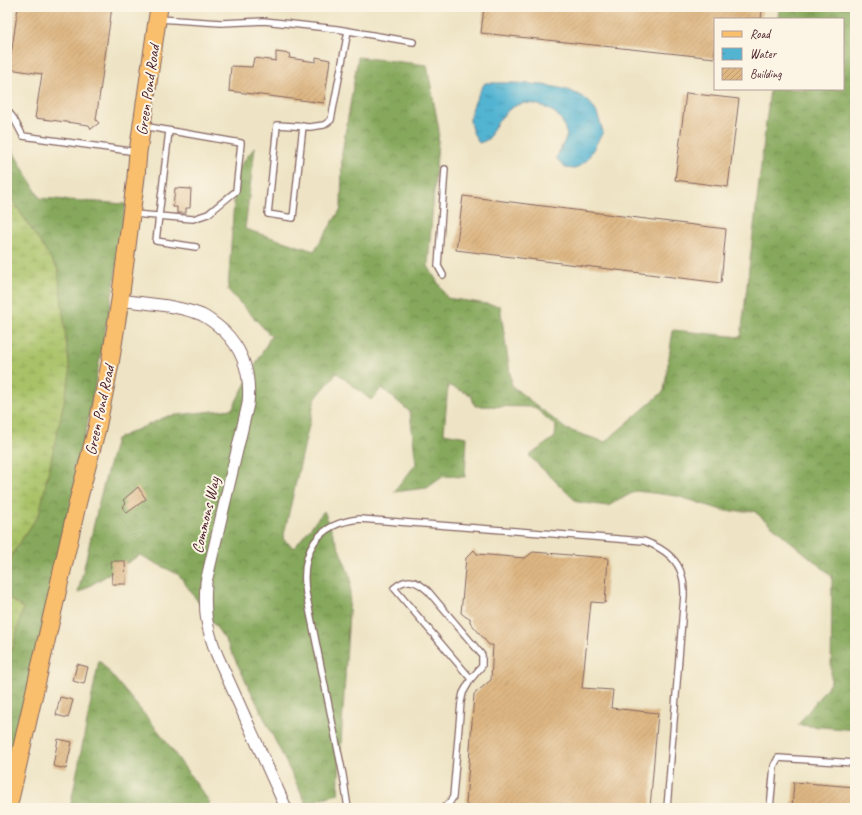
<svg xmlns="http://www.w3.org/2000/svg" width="862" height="815" viewBox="0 0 862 815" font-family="Caveat,sans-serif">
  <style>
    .forest { fill: url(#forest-crowns); stroke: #686444 }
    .wetland { fill: url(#wetland-marsh); stroke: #7a704a }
    .water { fill: url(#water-ripples); stroke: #4e6a7e }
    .building { fill: url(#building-hatch) }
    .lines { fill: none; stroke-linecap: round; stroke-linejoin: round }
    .lane-casing { stroke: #836461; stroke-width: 8 }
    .street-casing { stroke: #836461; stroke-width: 13 }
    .primary-casing { stroke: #836461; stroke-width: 19 }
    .lane { stroke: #fff; stroke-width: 5.5 }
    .street { stroke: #fff; stroke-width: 11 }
    .primary { stroke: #f9bf6d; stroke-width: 17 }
    .labels { text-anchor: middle; stroke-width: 4; stroke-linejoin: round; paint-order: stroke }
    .street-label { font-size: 16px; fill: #4a1f2b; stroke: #fcf5e5 }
  </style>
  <defs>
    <pattern id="forest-crowns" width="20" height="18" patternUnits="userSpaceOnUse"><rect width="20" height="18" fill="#86a85c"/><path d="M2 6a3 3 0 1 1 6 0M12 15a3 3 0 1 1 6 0" fill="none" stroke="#70884c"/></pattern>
    <pattern id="wetland-marsh" width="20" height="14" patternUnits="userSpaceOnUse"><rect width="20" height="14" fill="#a9c268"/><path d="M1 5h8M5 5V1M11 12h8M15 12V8" fill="none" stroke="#93a65a"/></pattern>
    <pattern id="water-ripples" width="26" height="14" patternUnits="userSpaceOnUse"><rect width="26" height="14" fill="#53b4d2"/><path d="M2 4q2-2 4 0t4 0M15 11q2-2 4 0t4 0" fill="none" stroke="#4792ab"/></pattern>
    <pattern id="building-hatch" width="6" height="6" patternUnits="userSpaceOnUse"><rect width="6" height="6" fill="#ddb682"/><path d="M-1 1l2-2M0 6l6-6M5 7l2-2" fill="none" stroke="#bf9c70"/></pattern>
  </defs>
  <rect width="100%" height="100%" fill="#fcf5e5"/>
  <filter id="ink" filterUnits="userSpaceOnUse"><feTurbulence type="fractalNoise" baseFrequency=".025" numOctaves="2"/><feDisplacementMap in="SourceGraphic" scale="8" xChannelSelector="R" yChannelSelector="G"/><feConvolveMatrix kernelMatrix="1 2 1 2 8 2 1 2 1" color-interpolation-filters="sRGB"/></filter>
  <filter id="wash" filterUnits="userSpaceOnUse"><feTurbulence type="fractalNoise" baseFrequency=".012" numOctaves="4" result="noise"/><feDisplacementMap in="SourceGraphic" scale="16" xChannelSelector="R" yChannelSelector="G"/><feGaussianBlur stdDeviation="0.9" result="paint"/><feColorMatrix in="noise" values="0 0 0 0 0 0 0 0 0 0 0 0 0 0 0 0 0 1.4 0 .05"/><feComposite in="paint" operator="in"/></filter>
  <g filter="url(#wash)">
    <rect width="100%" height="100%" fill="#eee4c5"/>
    <path class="forest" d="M779 7H855V730L798 725 831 682 832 576 754 511H725L677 496 636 491 608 506 577 502 529 456 555 437 556 426 534 407 475 406 471 395 448 385 444 433 467 437 465 477 444 476 427 488 394 492 416 464 410 412 382 388 371 400 337 373 315 399 283 539 294 548 324 511 351 579 338 794 306 803 226 641 179 575 140 555 78 593 100 498 116 439 168 416 232 409 271 336 228 290 236 171 255 147 245 229 314 251 341 209 342 153 358 57 427 65 439 130 428 266 447 298 500 306 512 386 566 429 605 442 664 391 673 330 741 337 770 89H843V19H778Z
      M7 141 40 198 126 204 114 285 71 510 7 787V653L12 649 23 608 7 597V569L12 554 39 514 58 270 7 192Z
      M99 660 160 733 210 803 205 808H70Z"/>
    <path class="wetland" d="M7 192 58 270 70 374 39 514 12 554 7 569Z
      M7 597 23 608 12 650 7 653Z"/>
    <path class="water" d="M485 83C513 83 567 81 589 102 597 109 600 122 603 132L587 160 575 169 565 168 556 158 567 136C563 120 560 114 544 107 518 96 505 110 492 131 491 133 490 138 488 139 486 141 481 142 479 143 474 136 470 127 470 119 471 109 479 91 485 83Z"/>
    <g id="blocks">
      <path class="building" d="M18 7H112L96 120 99 123 91 129 89 125 35 118 42 74 9 69Z
        M484 7H734L762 10 761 19H715V58L481 33Z
        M276 52 290 54 289 58 316 62V57L330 60 324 103 229 91 231 66 252 67 254 58 262 59 276 61Z
        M686 93 739 99 728 187 675 180Z
        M175 188 191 189 190 208H186V213H177V207H173Z
        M463 196 726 229 721 283 456 250Z
        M138 487 146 499 127 513 122 507 126 504 123 500Z
        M474 550 477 554 525 558 533 552 608 558 605 603 591 602 582 688 613 690 611 708 658 713 650 808H470L466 804 474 694 491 680 493 645H489L470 622V618L466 617 461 613 466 558Z
        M111 561H125L126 584H112Z
        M77 664 88 667 84 684 73 681Z
        M60 697 73 700 68 718 56 715Z
        M58 739 72 742 66 769 53 766Z
        M794 782 855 787V808H792Z"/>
    </g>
  </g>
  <g filter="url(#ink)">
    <use href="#blocks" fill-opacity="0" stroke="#836461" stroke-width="1"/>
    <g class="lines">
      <defs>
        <path id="lane" d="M159 19 221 23 264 21 337 29 413 42
          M7 110 14 119 23 136 137 152
          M303 126 293 218 268 214 277 125 310 127 324 125 331 120 348 31
          M169 131 156 241 196 247
          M134 214 193 219 208 214 236 191 241 143 143 126
          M443 275 438 266 445 169
          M348 808 343 775 306 593C300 551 317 523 360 519L644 541C660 547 678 558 682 576 684 582 684 589 684 595L667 808
          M443 808 450 802 453 797 461 702 463 693 471 679 482 666V655L428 591C416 580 407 577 394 588L471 679
          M770 808 774 766 778 758 855 763"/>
        <path id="street" d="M120 300C146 304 178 305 202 315 210 319 217 325 224 331 244 351 251 376 248 404L206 582C204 612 206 627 217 655L286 808"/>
        <path id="primary" d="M8 808 78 501 97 428 110 364 120 300 136 177 138 152 159 7"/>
      </defs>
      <use href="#lane" class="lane-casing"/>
      <use href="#street" class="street-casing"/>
      <use href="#primary" class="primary-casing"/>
      <use href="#lane" class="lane"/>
      <use href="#street" class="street"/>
      <use href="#primary" class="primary"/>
    </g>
  </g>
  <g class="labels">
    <g class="street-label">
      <text transform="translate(147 90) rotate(-82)" y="6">Green Pond Road</text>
      <text transform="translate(99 410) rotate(-78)" y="6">Green Pond Road</text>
      <text transform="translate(205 515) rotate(-77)" y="6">Commons Way</text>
    </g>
  </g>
  <rect width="862" height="815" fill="none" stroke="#fcf5e5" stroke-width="24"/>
  <rect x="714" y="18" width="130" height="72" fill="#fcf5e5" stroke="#b59f9b"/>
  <rect x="722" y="31" width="20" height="6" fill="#f9bf6d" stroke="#b59f9b"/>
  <text x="750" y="38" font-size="12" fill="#4a1f2b">Road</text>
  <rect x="722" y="48" width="20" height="12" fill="url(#water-ripples)" stroke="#b59f9b"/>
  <text x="750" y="58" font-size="12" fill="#4a1f2b">Water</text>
  <rect x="722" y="68" width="20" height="12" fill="url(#building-hatch)" stroke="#b59f9b"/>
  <text x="750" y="78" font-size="12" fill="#4a1f2b">Building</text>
</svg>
